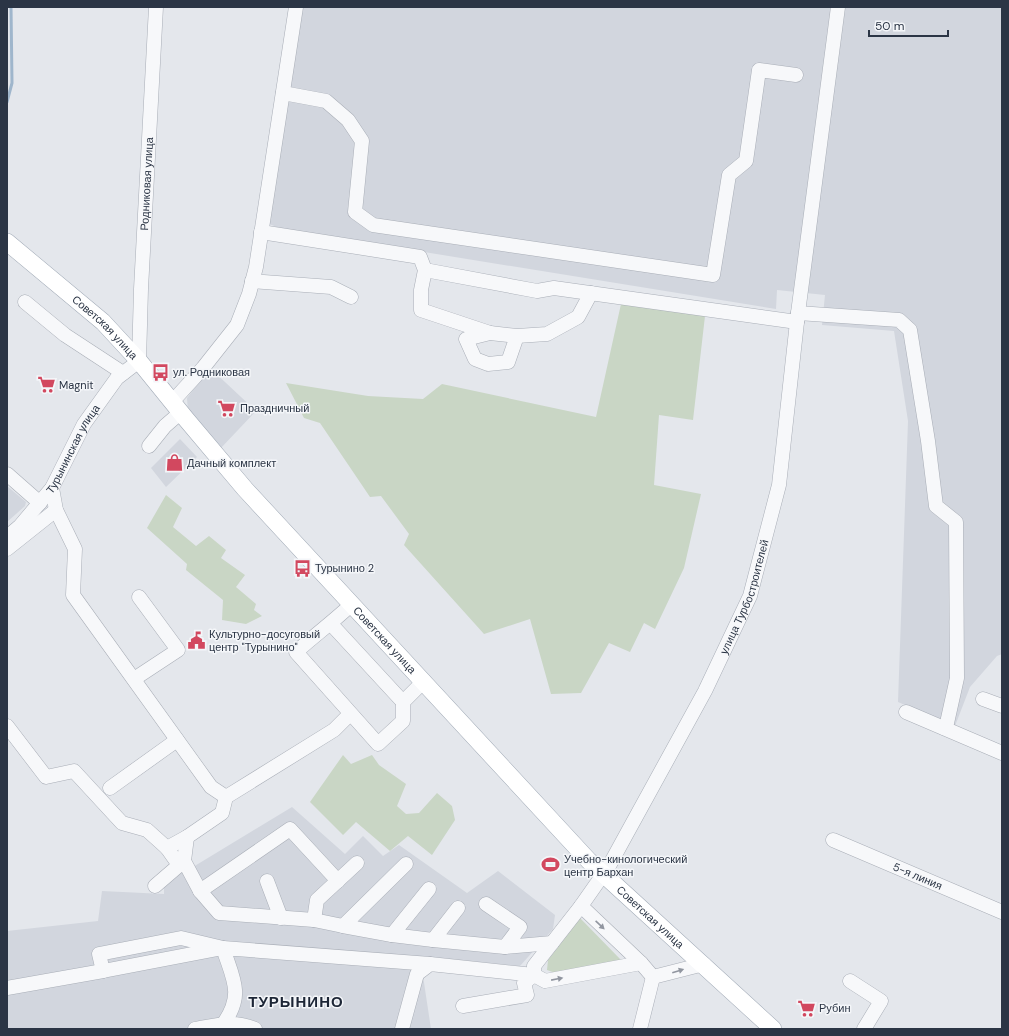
<svg xmlns="http://www.w3.org/2000/svg" width="1009" height="1036" viewBox="0 0 1009 1036" font-family="'DM Sans',sans-serif">
  <style>
    .built { fill: #d2d6de }
    .green { fill: #c9d6c5 }
    .lines { fill: none; stroke-linecap: round; stroke-linejoin: round }
    .stream { stroke: #9fb6cc; stroke-width: 3 }
    .minor-casing { stroke: #a9aeb7; stroke-width: 15 }
    .major-casing { stroke: #a3acb8; stroke-width: 18 }
    .minor { stroke: #f7f8fa; stroke-width: 14 }
    .major { stroke: #fff; stroke-width: 17 }
    .oneway { fill: #9196a0 }
    .labels { text-anchor: middle; stroke-width: 3; stroke-linejoin: round; paint-order: stroke }
    .street-label { font-size: 11px; fill: #2b3545; stroke: #f4f6f9 }
    .poi-label { font-size: 11px; fill: #2b3545; stroke: #f4f6f9; text-anchor: start }
    .district-label { font-size: 15px; font-weight: bold; letter-spacing: 1px; fill: #1d2636; stroke: #f4f6f9 }
  </style>
  <rect width="100%" height="100%" fill="#e4e7ec"/>
  <path class="built" d="M303 7H1002V654L997 656 970 687 955 726 898 702 908 421 894 331 822 325 825 295 777 290 776 309 282 229 269 224Z
    M210 368 256 411 220 449 188 412 187 398Z
    M180 439 197 457 166 487 151 468Z
    M7 486 26 502 25 506 7 522Z
    M292 807 345 854 363 836 383 856 399 845 467 893 498 871 555 915 553 929 520 966 420 956 431 1029H7V931L98 921 102 891 164 894V879L193 867Z"/>
  <path class="green" d="M621 304 705 316 693 420 659 415 654 485 701 494 684 568 655 629 644 623 630 652 609 643 581 693 551 694 530 619 484 634 404 545 409 534 381 496 370 497 320 423 304 418 286 383 368 396 423 399 442 384 596 417Z
    M166 495 182 508 173 527 196 546 209 536 226 550 221 558 245 575 236 587 256 604 254 610 262 616 246 624 222 620 223 600 186 570 187 564 147 528Z
    M343 755 351 764 372 755 379 765 406 784 397 806 406 814 419 813 437 793 452 806 455 820 432 855 408 836 390 851 356 822 343 835 310 802Z
    M580 918 621 960 558 974 547 970 548 960Z"/>
  <g class="lines">
    <path class="stream" d="M7 102 12 83 11 7"/>
    <defs>
      <g id="minor">
        <path d="M283 93 326 101 348 120 362 141 355 212 373 225 713 275 729 175 746 161 759 70 796 75"/>
        <path d="M261 232 420 257 425 270 421 290V310L490 333"/>
        <path d="M425 270 537 291 554 288 797 322"/>
        <path d="M252 281 331 287 351 297"/>
        <path d="M25 302 65 335 123 373"/>
        <path d="M798 313 899 320 910 330 928 441 936 506 956 522 957 678 947 723 944 728"/>
        <path d="M517 336 490 333 466 339 475 359 488 364 508 362 517 336 547 334 578 317 591 293"/>
        <path d="M172 402 203 368 237 325 249 294 256 267 296 7"/>
        <path d="M149 446 165 426 180 413"/>
        <path d="M7 474 40 503"/>
        <path d="M52 488 56 510 75 549 73 595 211 787 226 797"/>
        <path id="s1" d="M7 537 20 526 52 488 84 424 117 378 139 361 141 289 156 7"/>
        <path d="M7 549 56 510"/>
        <path d="M352 604C334 621 315 635 296 652L378 744 403 721V702L424 681"/>
        <path d="M331 624 403 702"/>
        <path d="M134 679 178 650 139 597"/>
        <path d="M983 699 1002 706"/>
        <path d="M906 712 1002 753"/>
        <path d="M7 726 46 777 74 771 122 823 147 830 167 848"/>
        <path d="M110 788 177 740"/>
        <path d="M187 837 184 861 200 891 219 913 314 920 343 926"/>
        <path id="s2" d="M833 840 1002 912"/>
        <path d="M179 865 167 848 187 837 222 813 226 797 334 730 350 714"/>
        <path d="M267 881 281 918"/>
        <path d="M155 886 184 861"/>
        <path d="M429 889 392 935 433 940"/>
        <path d="M200 891 290 829 338 881"/>
        <path d="M486 904 520 927 505 947 552 943"/>
        <path d="M581 906 534 966V975L545 981 641 963"/>
        <path d="M458 908 433 940 505 947"/>
        <path d="M314 920 317 900 357 863"/>
        <path d="M392 935 343 926 406 864"/>
        <path d="M181 938 223 948 103 971 99 954Z"/>
        <path id="s3" d="M653 977 641 963 581 906 609 866 705 691 750 596 779 485 798 313 838 7"/>
        <path d="M653 977 704 964"/>
        <path d="M850 981 881 1001 864 1029"/>
        <path d="M7 988 103 971"/>
        <path d="M224 1023C244 994 233 979 223 948L430 964"/>
        <path d="M195 1029C216 1025 235 1020 255 1029"/>
        <path d="M402 1029 417 974 430 964 534 975 524 983 527 995 463 1006"/>
        <path d="M640 1029 653 977"/>
      </g>
      <g id="major">
        <path id="s4" d="M7 242 103 322 139 361 186 419 245 489 589 861 773 1029"/>
      </g>
    </defs>
    <use href="#minor" class="minor-casing"/>
    <use href="#major" class="major-casing"/>
    <use href="#minor" class="minor"/>
    <use href="#major" class="major"/>
  </g>
  <defs><path id="oneway-solid" d="M-6-.8H1V-3.2L6.5 0L1 3.2V.8H-6Z"/></defs>
  <g class="oneway">
    <use href="#oneway-solid" transform="translate(600 925) rotate(43)"/>
    <use href="#oneway-solid" transform="translate(678 971) rotate(-17)"/>
    <use href="#oneway-solid" transform="translate(557 979) rotate(-11)"/>
  </g>
  <defs>
    <symbol id="bus-bare" viewBox="-9 -9 18 18"><path d="M-5-6H5V4H4V6H2V4H-2V6H-4V4H-5ZM-3.5-4V0h7V-4ZM-3.5 1.2v1.5H-2V1.2ZM2 1.2v1.5H3.5V1.2Z" fill="#d2485f" stroke="#f4f6f9" stroke-width="2.5" paint-order="stroke"/></symbol>
    <symbol id="supermarket-bare" viewBox="-9 -9 18 18"><path d="M-6-5.5h2.5l.6 2H6L4.5 2H-2.5L-4.4-4H-6ZM-1.5 3.2a1.3 1.3 0 1 0 .1 0ZM3 3.2a1.3 1.3 0 1 0 .1 0Z" fill="#d2485f" stroke="#f4f6f9" stroke-width="2.5" paint-order="stroke"/></symbol>
    <symbol id="shop-bare" viewBox="-9 -9 18 18"><path d="M-5-2.5h2.3a2.7 3.5 0 0 1 5.4 0H5L5.5 6h-11ZM-1.5-2.5h3a1.5 2.3 0 0 0-3 0Z" fill="#d2485f" stroke="#f4f6f9" stroke-width="2.5" paint-order="stroke"/></symbol>
    <symbol id="civic-bare" viewBox="-9 -9 18 18"><path d="M-.6-6.5H3V-4.5H.6V-3L4-1V1h2V6H-6V1h2V-1L-.6-3ZM-1.2 2.5V6h2.4V2.5Z" fill="#d2485f" stroke="#f4f6f9" stroke-width="2.5" paint-order="stroke"/></symbol>
    <symbol id="stadium-bare" viewBox="-9 -9 18 18"><path d="M0-5a6.5 5 0 1 0 0 10a6.5 5 0 1 0 0-10ZM-3.5-1.8h7v3.6h-7Z" fill="#d2485f" stroke="#f4f6f9" stroke-width="2.5" paint-order="stroke"/></symbol>
  </defs>
  <g fill-rule="evenodd">
    <use href="#bus-bare" x="148" y="360" width="25" height="25"/>
    <use href="#supermarket-bare" x="34" y="372" width="25" height="25"/>
    <use href="#supermarket-bare" x="214" y="396" width="25" height="25"/>
    <use href="#shop-bare" x="162" y="450" width="25" height="25"/>
    <use href="#bus-bare" x="290" y="556" width="25" height="25"/>
    <use href="#civic-bare" x="184" y="628" width="25" height="25"/>
    <use href="#stadium-bare" x="538" y="852" width="25" height="25"/>
    <use href="#supermarket-bare" x="794" y="996" width="25" height="25"/>
  </g>
  <g class="labels">
    <g class="street-label">
      <text dy="4" stroke="none"><textPath href="#s1" startOffset="400">Родниковая улица</textPath></text>
      <text dy="4" stroke="none"><textPath href="#s4" startOffset="130">Советская улица</textPath></text>
      <text dy="4" stroke="none"><textPath href="#s1" startOffset="111">Турынинская улица</textPath></text>
      <text dy="4" stroke="none"><textPath href="#s3" startOffset="452">улица Турбостроителей</textPath></text>
      <text dy="4" stroke="none"><textPath href="#s4" startOffset="550">Советская улица</textPath></text>
      <text dy="4" stroke="none"><textPath href="#s2" startOffset="92">5-я линия</textPath></text>
      <text dy="4" stroke="none"><textPath href="#s4" startOffset="934">Советская улица</textPath></text>
    </g>
    <g class="poi-label">
      <text x="173" y="376">ул. Родниковая</text>
      <text x="59" y="389">Magnit</text>
      <text x="240" y="412">Праздничный</text>
      <text x="187" y="467">Дачный комплект</text>
      <text x="315" y="572">Турынино 2</text>
      <text x="209" y="638">Культурно-досуговый<tspan x="209" dy="13">центр "Турынино"</tspan></text>
      <text x="564" y="863">Учебно-кинологический<tspan x="564" dy="13">центр Бархан</tspan></text>
      <text x="819" y="1012">Рубин</text>
    </g>
    <g class="district-label">
      <text x="296" y="1007">ТУРЫНИНО</text>
    </g>
  </g>
  <rect width="1009" height="1036" fill="none" stroke="#2b3545" stroke-width="16"/>
  <path d="M869 30v6h79v-6" fill="none" stroke="#2b3545" stroke-width="2"/>
  <text x="875" y="30" font-size="12" fill="#2b3545" stroke="#f4f6f9" stroke-width="3" paint-order="stroke">50 m</text>
</svg>
